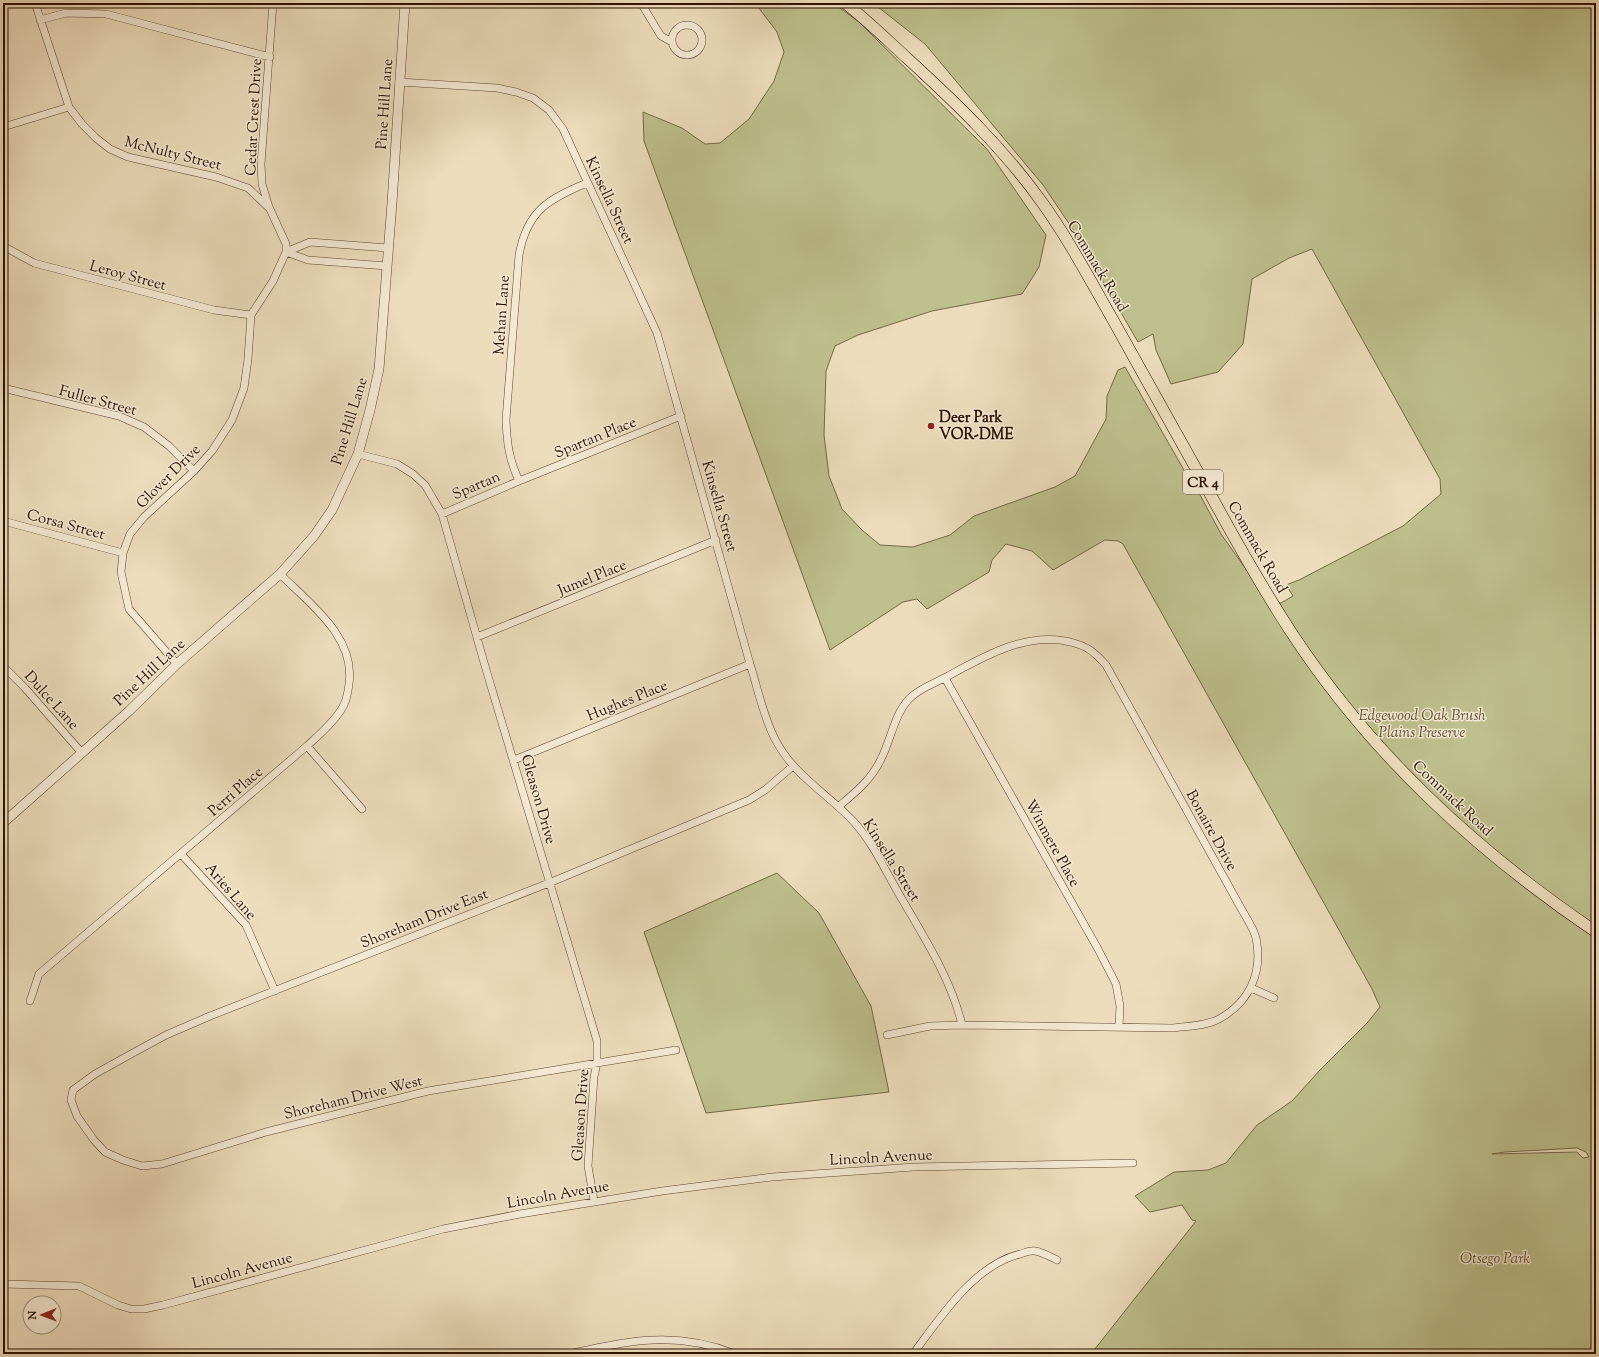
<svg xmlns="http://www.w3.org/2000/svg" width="1599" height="1357" viewBox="0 0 1599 1357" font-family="'Sorts Mill Goudy',serif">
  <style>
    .green { fill: #bdbf8c; stroke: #756846; fill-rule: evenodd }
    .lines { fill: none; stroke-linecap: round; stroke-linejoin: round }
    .minor-casing { stroke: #5d442f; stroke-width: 8 }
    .tertiary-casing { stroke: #5d442f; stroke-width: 10 }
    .primary-casing { stroke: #2d1100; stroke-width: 12 }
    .minor { stroke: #f3e8d3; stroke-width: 7 }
    .tertiary { stroke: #f3e8d3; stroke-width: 9 }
    .primary { stroke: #ecdcbb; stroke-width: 11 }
    .poi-dot { fill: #8f2418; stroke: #f3e8d3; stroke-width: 1.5 }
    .labels { text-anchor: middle; stroke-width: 3; stroke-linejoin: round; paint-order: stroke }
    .shield { fill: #f3e8d3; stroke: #68523f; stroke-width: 1 }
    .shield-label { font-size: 14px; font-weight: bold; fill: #2d1100 }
    .street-label { font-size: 15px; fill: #2d1100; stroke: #f3e8d3 }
    .poi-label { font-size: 15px; font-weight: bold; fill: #2d1100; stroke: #f3e8d3; text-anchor: start }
    .park-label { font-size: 15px; font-style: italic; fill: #5f4e31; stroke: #f3e8d3 }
  </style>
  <rect width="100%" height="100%" fill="#ecdcbb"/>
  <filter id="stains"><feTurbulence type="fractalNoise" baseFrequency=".005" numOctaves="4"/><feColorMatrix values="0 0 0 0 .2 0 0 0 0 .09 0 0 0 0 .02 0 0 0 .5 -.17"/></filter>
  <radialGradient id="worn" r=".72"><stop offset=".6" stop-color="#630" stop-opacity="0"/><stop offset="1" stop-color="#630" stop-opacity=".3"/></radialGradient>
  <path class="green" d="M755 3H833L859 22 987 149 1046 235 1039 267 1022 294 932 311 858 335 835 346 826 371 824 435 829 476 842 509 862 530 880 545 913 547 950 535 974 516 1055 487 1075 476 1106 419 1107 396 1118 370 1125 367 1196 491H1198L1221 534 1270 603H1281L1293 596 1286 585 1299 580 1403 526 1441 494 1440 479 1312 249 1289 258 1252 279 1243 344 1218 372 1171 384 1156 350 1153 334 1138 342 1072 228 1043 185 925 44 873 3H1596V1354H1091L1196 1221 1192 1220 1182 1205 1150 1212 1135 1196 1174 1172 1208 1170 1226 1163 1257 1125 1292 1101 1320 1070 1368 1022 1380 1007 1372 989 1123 544 1118 541 1105 540 1053 570 1032 551 1006 544 992 560 989 572 927 609 917 599 903 602 830 650 644 141 643 112 682 128 705 144 720 143 749 119 774 81 784 52 777 32ZM1577 1148 1586 1152 1589 1157 1583 1158 1577 1152 1492 1154 1505 1152Z
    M777 873 819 913 871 1006 889 1092 706 1113 644 932Z"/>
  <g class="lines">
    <defs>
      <path id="minor" d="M35 3 69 107 82 124 96 138 110 149 128 157 216 177 248 188 268 207
        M641 3 661 36 672 42
        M40 20 66 13 106 14 270 57
        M672 40a15 15 0 1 1 30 0a15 15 0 1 1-30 0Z
        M399 82 497 88 516 92 533 98 549 110 563 129 657 333 750 664C758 689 763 716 775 739 793 775 828 794 854 822 873 843 885 870 899 894 923 936 951 978 962 1025
        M3 127 69 107
        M3 246 34 263 214 310 251 315
        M286 252 310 242 388 248
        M286 252 308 260 387 266
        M3 388 119 416 144 427 169 446 194 471
        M358 454 397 464 413 474 425 485 442 514 485 666 597 1041V1063L594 1077 588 1166 594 1201
        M519 481C509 459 507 444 506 420L519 255C527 211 548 199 587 183
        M442 514 519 481 681 416
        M3 521 123 553
        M477 637 716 540
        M177 664 129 609 121 572 123 553 130 534 144 517 194 471 212 451 232 420 244 388 248 359 251 315 273 281 286 252V244L269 207 262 184 261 164 273 3
        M3 666 25 688 81 752
        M945 678 1098 949 1116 984 1120 1006 1119 1027
        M307 746 362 809
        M514 760 750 664
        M839 806C855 793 872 779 881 759 891 740 894 715 909 699 919 688 936 683 948 676 986 655 1030 630 1074 643 1081 645 1090 649 1095 654 1099 657 1102 661 1106 665L1242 910C1247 919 1254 929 1256 938 1263 972 1250 1002 1219 1019 1206 1026 1188 1026 1173 1028L962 1025 930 1026 887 1035
        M181 854 246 925 275 991
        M1251 988 1274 998
        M30 1001 39 974 307 746C319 735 332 724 341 710 346 703 348 693 349 684 356 637 310 604 280 574
        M676 1050 428 1091 266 1132 162 1164 142 1166 123 1160 105 1152 94 1140 77 1116 71 1100 73 1090 95 1074 131 1054 166 1035 210 1016 549 883 749 800 765 790 793 766
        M3 1284 79 1286 118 1305 131 1309H144L163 1305 443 1229 520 1214 662 1191 772 1177 914 1167 1133 1163
        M569 1354C628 1341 675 1330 735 1354
        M913 1354C940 1318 974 1265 1020 1254 1024 1253 1031 1250 1035 1251 1042 1252 1051 1257 1057 1260"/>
      <path id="tertiary" d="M3 823 129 711 177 664 280 574 314 536 332 510 358 454 370 410 379 369 392 203 405 3"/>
      <path id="primary" d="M845 3C867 20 887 40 908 59 956 103 1003 148 1041 201 1068 238 1090 280 1113 320 1147 380 1180 441 1214 501 1238 545 1263 589 1291 632 1371 754 1475 850 1596 932"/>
    </defs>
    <use href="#minor" class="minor-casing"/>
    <use href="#tertiary" class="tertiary-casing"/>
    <use href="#primary" class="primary-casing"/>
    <use href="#minor" class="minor"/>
    <use href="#tertiary" class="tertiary"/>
    <use href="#primary" class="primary"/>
  </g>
  <circle class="poi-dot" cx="931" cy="426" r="4"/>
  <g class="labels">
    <rect class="shield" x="1183" y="470" width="40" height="24" rx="3"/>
    <g class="shield-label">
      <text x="1203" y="487">CR 4</text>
    </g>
    <g class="street-label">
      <text transform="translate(384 104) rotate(-86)" y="5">Pine Hill Lane</text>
      <text transform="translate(253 117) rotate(-87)" y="5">Cedar Crest Drive</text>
      <text transform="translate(173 153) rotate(14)" y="5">McNulty Street</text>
      <text transform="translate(610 200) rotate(65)" y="5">Kinsella Street</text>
      <text transform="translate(1098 266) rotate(59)" y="5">Commack Road</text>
      <text transform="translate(128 275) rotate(15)" y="5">Leroy Street</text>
      <text transform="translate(501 315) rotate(-86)" y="5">Mehan Lane</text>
      <text transform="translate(98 400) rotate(15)" y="5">Fuller Street</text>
      <text transform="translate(349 421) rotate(-73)" y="5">Pine Hill Lane</text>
      <text transform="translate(595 437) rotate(-22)" y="5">Spartan Place</text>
      <text transform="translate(168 476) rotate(-45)" y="5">Glover Drive</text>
      <text transform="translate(476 485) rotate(-23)" y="5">Spartan</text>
      <text transform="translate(720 506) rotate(74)" y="5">Kinsella Street</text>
      <text transform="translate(66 524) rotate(15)" y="5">Corsa Street</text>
      <text transform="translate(1258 547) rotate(60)" y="5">Commack Road</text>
      <text transform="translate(592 577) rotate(-22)" y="5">Jumel Place</text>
      <text transform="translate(149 672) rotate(-43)" y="5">Pine Hill Lane</text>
      <text transform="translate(52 700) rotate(48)" y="5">Dulce Lane</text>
      <text transform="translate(627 700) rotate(-22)" y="5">Hughes Place</text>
      <text transform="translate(235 791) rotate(-41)" y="5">Perri Place</text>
      <text transform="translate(1453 798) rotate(43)" y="5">Commack Road</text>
      <text transform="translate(539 799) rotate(74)" y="5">Gleason Drive</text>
      <text transform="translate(1212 830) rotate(61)" y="5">Bonaire Drive</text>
      <text transform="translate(1053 843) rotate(61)" y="5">Winmere Place</text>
      <text transform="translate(892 860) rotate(58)" y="5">Kinsella Street</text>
      <text transform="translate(231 891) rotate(49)" y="5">Aries Lane</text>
      <text transform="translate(424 918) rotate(-22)" y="5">Shoreham Drive East</text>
      <text transform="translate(353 1097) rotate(-14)" y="5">Shoreham Drive West</text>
      <text transform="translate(580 1115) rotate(-86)" y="5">Gleason Drive</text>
      <text transform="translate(881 1157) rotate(-3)" y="5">Lincoln Avenue</text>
      <text transform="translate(558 1194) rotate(-10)" y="5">Lincoln Avenue</text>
      <text transform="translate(242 1270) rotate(-15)" y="5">Lincoln Avenue</text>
    </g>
    <g class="poi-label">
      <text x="939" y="422">Deer Park<tspan x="939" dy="17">VOR-DME</tspan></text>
    </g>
    <g class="park-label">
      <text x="1422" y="720">Edgewood Oak Brush<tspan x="1422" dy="17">Plains Preserve</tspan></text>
      <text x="1495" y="1263">Otsego Park</text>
    </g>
  </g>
  <rect width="1599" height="1357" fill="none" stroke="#ecdcbb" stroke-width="16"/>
  <rect x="4" y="4" width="1591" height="1349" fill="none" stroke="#2d1100" stroke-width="2"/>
  <rect x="8" y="8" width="1583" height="1341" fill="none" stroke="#2d1100"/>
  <g transform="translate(42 1315) rotate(269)"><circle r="19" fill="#f3e8d3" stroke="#a4927f"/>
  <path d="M0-3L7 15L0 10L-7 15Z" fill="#8f2418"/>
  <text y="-6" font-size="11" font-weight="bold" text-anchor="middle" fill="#2d1100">N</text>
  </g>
  <rect width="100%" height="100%" filter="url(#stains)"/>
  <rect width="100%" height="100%" fill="url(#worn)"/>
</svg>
